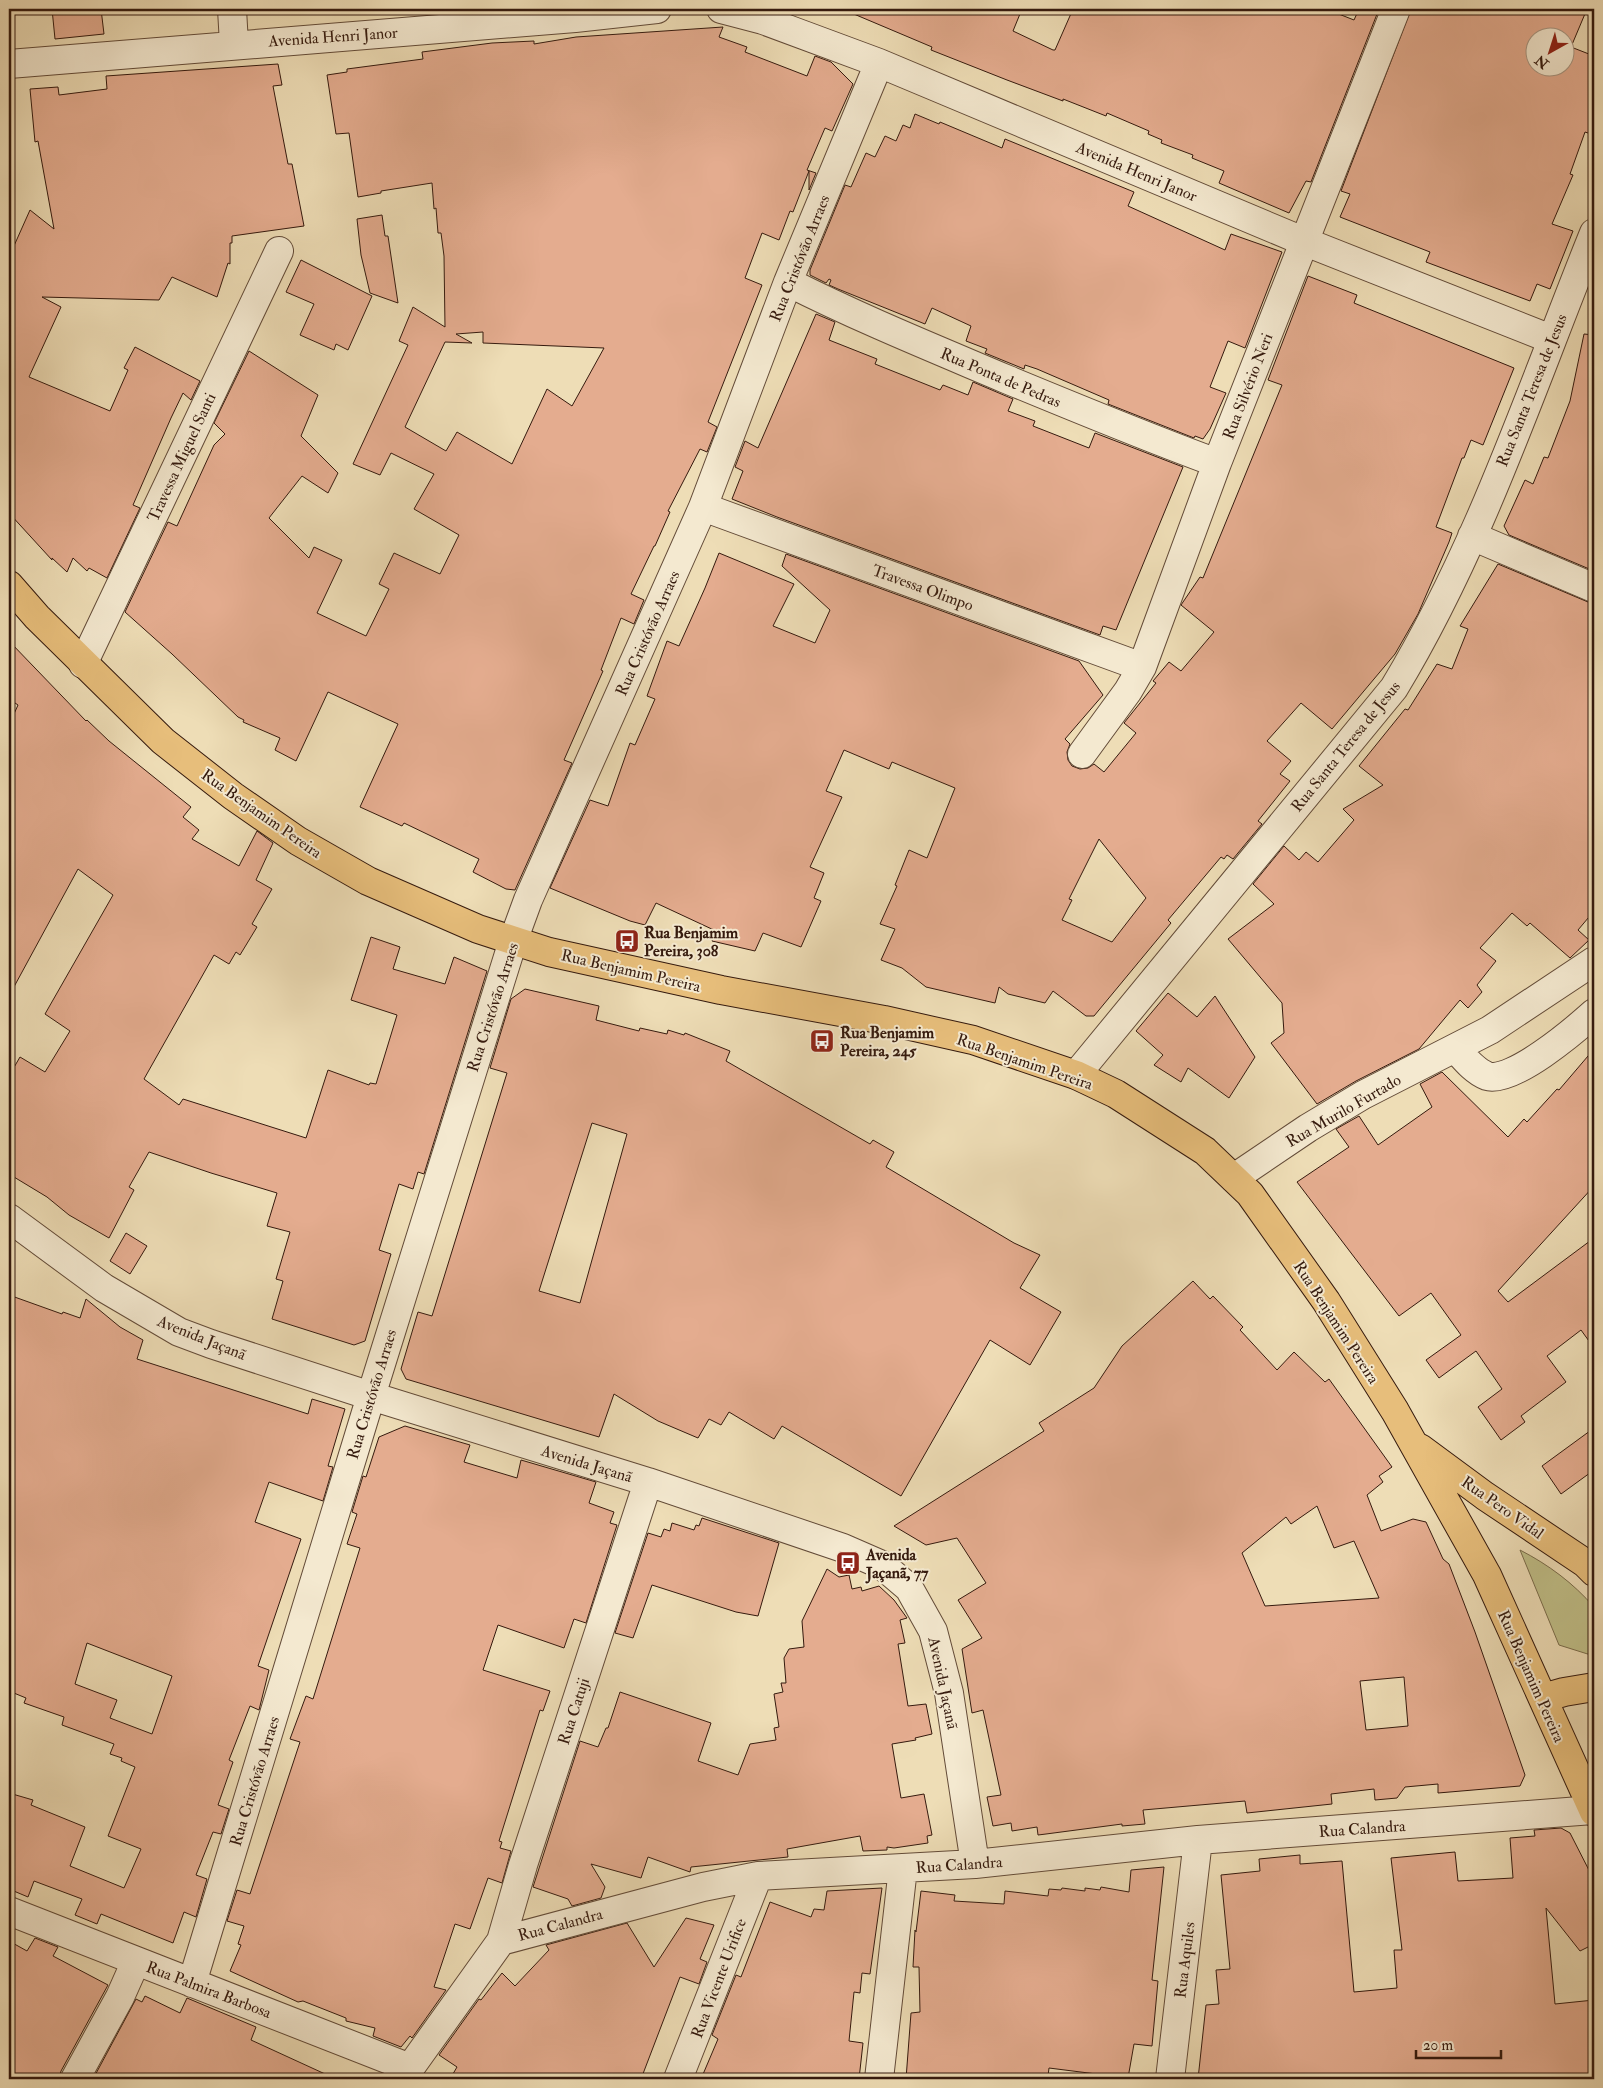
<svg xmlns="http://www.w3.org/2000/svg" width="1603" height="2088" viewBox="0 0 1603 2088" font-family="'IM FELL Double Pica',serif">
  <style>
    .green { fill: #c0bf88; stroke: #7a6c4b }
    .building { fill: #e4ac8f; stroke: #351a0e; fill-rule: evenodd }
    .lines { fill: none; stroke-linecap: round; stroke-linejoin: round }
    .minor-casing { stroke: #634b38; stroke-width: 30 }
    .major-casing { stroke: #351a0e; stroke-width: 30 }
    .minor { stroke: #f4e9d0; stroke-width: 28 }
    .major { stroke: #e7be7b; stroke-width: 28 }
    .labels { text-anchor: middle; stroke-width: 4; stroke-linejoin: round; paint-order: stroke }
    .street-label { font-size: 16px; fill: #351a0e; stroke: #f4e9d0 }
    .poi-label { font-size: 16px; font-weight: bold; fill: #351a0e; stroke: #f4e9d0; text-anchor: start }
  </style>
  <rect width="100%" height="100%" fill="#eeddb6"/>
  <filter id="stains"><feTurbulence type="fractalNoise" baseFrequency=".004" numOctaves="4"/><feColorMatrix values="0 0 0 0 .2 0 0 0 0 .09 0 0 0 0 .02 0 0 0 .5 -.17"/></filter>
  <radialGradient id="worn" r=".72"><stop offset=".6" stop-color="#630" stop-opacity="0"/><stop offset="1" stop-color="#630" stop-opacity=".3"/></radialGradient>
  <path class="green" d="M1520 1550C1549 1565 1573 1583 1594 1607V1656L1559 1645Z"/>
  <path class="building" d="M52 9H101L104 34 55 39Z
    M842 9H1022L1013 31 1053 50H1055L1073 9H1326L1354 20 1359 9H1379L1311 182 1306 181 1289 213 1219 183 1224 171 1192 158 1193 155 1161 143 1162 140 1148 134 1149 131 1107 113 1106 116 1063 99V101L1007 80 931 50 932 47Z
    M1411 9H1587L1571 47 1594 56V135L1585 132 1570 174 1573 175 1552 224 1573 231 1550 289 1537 284 1530 301 1426 262 1430 252 1340 217 1350 194 1341 191ZM1536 38H1566V68H1536Z
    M723 27 719 37 747 47 745 52 807 76 815 56 831 62 853 84 832 131 825 128 807 170 816 173 809 190V171L793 212 790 211 779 240 762 233 745 278 762 285 708 422 717 427 707 452 700 449 668 511 670 512 655 546H654L631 594 644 600 634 624 621 618 601 670 603 671 564 760 572 763 515 890 506 889 473 872 479 859 404 823 402 826 360 807 398 724 328 692 296 761 275 750 280 738 243 722 244 720 238 717 172 654 125 612 168 522 177 526 214 445 225 434 214 423 249 351 318 395 301 436 338 473 328 493 302 476 269 518 309 558 314 547 342 560 317 613 366 636 389 589 379 584 394 553 440 574 459 535 414 509 434 474 391 453 380 475 353 464 408 345 399 341 413 307 445 327 444 256 441 233H438L436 208 434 209 432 183 381 191V193L358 197 349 133 336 134 327 75 347 72V69L423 59 422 52 492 43 534 41V44L576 37ZM483 332V343L604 348 572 406 547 389 512 464 457 432 446 451 405 427 445 342 472 343 456 334Z
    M278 64 282 85 273 86 288 164H292L304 226 232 236V243H230V264L228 263 217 297 172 277 159 300 42 297 61 307 29 377 110 411 128 370 124 368 135 347 200 381 191 400 183 393 171 418 133 505 140 508 107 578 89 568 87 571 73 558 67 572 52 558V560L9 513V257L30 210 54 229 38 141 35 142 30 89 58 87 59 95 107 89 106 76Z
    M915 114 939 124 940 122 1002 148 1005 139 1134 192 1128 206 1225 250 1231 234 1282 252 1245 348 1228 341 1210 387 1226 393 1210 429 1203 439 1195 436 1194 438 1108 404 1109 400 1037 369 1025 365 1024 369 985 353 987 349 966 341 971 326 932 308 925 324 838 289 829 285 831 280 829 279 826 283 810 275V270L845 185 851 187 866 153 875 157 885 136 896 141 903 125 910 128Z
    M382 215 385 236H388L398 303 370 293 361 255 357 219Z
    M301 260 372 296 348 350 336 344 334 350 300 335 314 304 286 292Z
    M1308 276 1357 295 1354 303 1514 368 1483 445 1471 440 1464 458H1462L1436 527 1452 533 1449 542 1418 614 1395 654 1332 729 1301 703 1267 741 1291 761 1280 774 1290 781 1258 821 1262 824 1233 859 1227 855 1224 859 1221 857 1168 920 1171 923 1094 1016H1086L1053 991 1045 1003 1008 994 999 987 995 1003 926 987 902 968 881 960 895 929 880 924 897 886 895 885 909 850 927 858 955 788 892 762 889 769 844 750 826 791 842 797 810 867 824 873 814 898 821 901 801 947 763 933 755 951 712 941 716 931 656 903 645 925 630 921 550 888 590 800 608 806 630 743 635 745 655 699 647 696 667 641 679 646 705 588 719 553 794 584 773 626 815 643 830 610 782 566 786 554 1079 661 1103 695 1065 739 1070 744 1067 752 1068 760 1072 766 1080 769 1088 768 1094 764 1104 772 1136 733 1124 723 1156 683 1153 681 1169 662 1181 671 1214 632 1181 605 1200 577 1203 578 1282 385 1268 380ZM1099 839 1146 898 1112 942 1062 920 1072 900 1069 899Z
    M816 314 835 322 829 340 877 359 875 364 940 390 943 385 968 395 973 382 1013 399 1008 411 1035 421 1033 426 1089 448 1095 433 1183 467 1116 630 1103 626 1100 635 777 517 732 499 743 471 735 467 745 441 758 448Z
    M1584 334 1594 335V571L1509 535 1504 526 1525 480 1533 484 1544 457 1548 458 1570 401Z
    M1498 564 1588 602 1594 603V911L1578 930 1589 940 1570 958 1530 923 1527 926 1512 913 1480 948 1496 961 1477 985 1482 992 1468 1008 1460 1000 1419 1049 1356 1081 1317 1104 1271 1043 1284 1033 1282 1003 1228 939 1274 904 1253 884 1284 846 1299 860 1306 852 1318 862 1354 820 1343 809 1383 785 1359 766 1405 709 1408 710 1437 664 1452 669 1468 629 1460 626Z
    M9 641 86 721 87 720 109 741 191 807 183 817 199 830 192 839 239 866 257 831 273 843 256 880 272 889 252 924 257 927 240 955 236 952 229 964 214 955 144 1079 179 1105 183 1099 306 1138 328 1070 369 1085 370 1083 376 1084 397 1015 351 1000 371 937 400 947 393 969 445 984 454 957 487 971 424 1174 418 1172 413 1189 399 1184 379 1250 391 1254 365 1341 354 1345 272 1319 283 1281 276 1279 290 1232 267 1226 277 1193 211 1173 149 1152 129 1187 134 1190 109 1238 69 1215 47 1197 9 1174V1076L20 1057 45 1072 70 1031 45 1014 113 895 78 869 9 996V725L18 705 9 699Z
    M525 989 599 1006 596 1020 639 1031 640 1028 667 1034 668 1030 684 1035 685 1033 730 1051 726 1061 870 1144 873 1140 894 1152 886 1167 1014 1243 1040 1255 1020 1288 1061 1312 1030 1365 990 1340 901 1496 782 1426 774 1439 729 1412 721 1425 709 1419 698 1438 658 1421 614 1394 599 1437 406 1379 401 1369 418 1312 432 1316 507 1073 490 1068 511 999ZM592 1123 627 1134 580 1303 539 1291Z
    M1168 993 1197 1017 1215 996 1255 1057 1229 1098 1188 1068 1181 1082 1154 1065 1163 1055 1136 1031Z
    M1594 1049V1186L1498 1291 1508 1302 1594 1238V1348L1581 1330 1547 1356 1566 1382 1521 1416 1525 1422 1501 1440 1478 1407 1502 1389 1476 1351 1439 1378 1426 1360 1461 1335 1431 1293 1399 1316 1297 1182 1349 1147 1336 1129 1359 1116 1378 1145 1432 1107 1420 1084 1442 1072 1508 1137 1524 1119 1527 1122 1557 1089 1559 1090Z
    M126 1233 147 1246 130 1274 110 1261Z
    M1193 1281 1210 1299 1213 1296 1243 1327 1240 1330 1277 1370 1294 1352 1325 1382 1329 1379 1392 1467 1379 1476 1383 1482 1367 1495 1381 1531 1413 1519 1426 1522 1443 1559 1449 1564 1475 1632 1525 1775 1520 1786 1438 1793V1784L1405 1787 1397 1798 1375 1800 1374 1789 1331 1794 1332 1804 1247 1813 1245 1801 1143 1810 1145 1824 1122 1826V1824L1046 1834 1038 1835 1037 1827 1012 1831 1011 1823 993 1826 987 1797 1001 1795 983 1710 972 1713 962 1649 982 1638 958 1600 986 1583 957 1538 926 1545 894 1526 1044 1431 1039 1423 1094 1388 1122 1346ZM1317 1506 1334 1548 1354 1541 1379 1598 1265 1606 1242 1553 1286 1517 1291 1524ZM1404 1677 1408 1726 1366 1730 1360 1681Z
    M9 1295 62 1314 63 1312 80 1318 86 1299 120 1327 143 1340 137 1359 308 1414 312 1399 345 1409 328 1466 333 1467 323 1501 269 1482 255 1522 301 1539 258 1666 269 1670 259 1710 250 1706 229 1760 233 1762 218 1805 229 1809 221 1834 213 1832 196 1875 207 1879 196 1917 184 1912 173 1943 101 1914 97 1924 75 1915 82 1899 34 1881 28 1897 9 1889V1793L33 1800 31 1805 85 1827 70 1866 124 1888 141 1849 108 1836 135 1767 121 1761 122 1758 110 1754 114 1744 62 1725 64 1717 24 1703 26 1698 9 1691ZM87 1643 172 1676 152 1734 110 1718 117 1700 75 1684Z
    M405 1426 470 1445 464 1462 517 1478 521 1460 596 1482 589 1503 614 1512 610 1523 617 1525 586 1623 574 1619 564 1648 498 1625 483 1670 550 1691 543 1711 540 1710 499 1841 502 1842 500 1848 511 1851 502 1883 488 1878 470 1929 455 1924 434 1987 446 1990 412 2038 410 2036 401 2047 373 2036 375 2028 346 2021V2018L303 2001 298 2002 230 1971 241 1945 238 1944 244 1926 227 1921 237 1890 250 1894 300 1742 290 1739 306 1696 313 1699 360 1548 347 1544 357 1514 352 1512 363 1476 366 1477 379 1437Z
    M1594 1428V1470L1561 1494 1542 1466Z
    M702 1518 779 1543 758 1616 736 1612 652 1585 633 1638 615 1633 648 1533 661 1537 664 1529 670 1531 672 1523 694 1530 696 1525 699 1526Z
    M827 1569 839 1577 849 1575 852 1589 861 1587 862 1591 879 1586 894 1600 907 1618 900 1620 905 1643 898 1644 908 1706 926 1704 932 1734 915 1738 916 1740 892 1744 901 1798 924 1794 932 1835 927 1836 928 1843 894 1848 887 1847V1850L863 1851 860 1836 787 1849 788 1857 691 1867 690 1872 648 1857 641 1878 591 1864 605 1887 601 1898 572 1906 568 1899 533 1887 580 1741 598 1747 606 1728H608L620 1692 711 1723 698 1761 738 1775 750 1744 776 1740 774 1728 779 1727 774 1694 783 1692 781 1683H786L784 1658 789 1649 804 1647 802 1621Z
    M1561 1828 1570 1833 1594 1880V1944L1580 1951 1546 1908 1555 2004 1594 2000V2079H1198L1206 2005 1219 2004 1216 1970 1230 1969 1221 1875 1260 1871 1259 1859 1300 1855V1864L1342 1861 1354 1992 1397 1988 1394 1950H1402L1391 1858 1455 1852 1458 1881 1513 1878 1510 1838 1535 1836 1534 1830Z
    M1164 1867 1152 1980 1158 1981 1152 2046 1134 2044 1128 2078 1049 2068 1048 2076 1041 2075 1040 2079H906L911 2013 920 2012 919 1967H913L915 1930 916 1932 921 1891 955 1895 954 1901 1004 1904 1005 1891 1048 1896 1049 1889 1061 1890 1062 1888 1085 1891V1888L1100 1890 1101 1887 1129 1892 1131 1870Z
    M882 1888 870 1974 862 1973 860 1993 854 1992 849 2041 863 2043 859 2079H701L718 2039 712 2035 736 1975 741 1977 770 1902 811 1917 814 1909 824 1910 827 1891Z
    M686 1918 714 1925 700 1959 707 1962 699 1984 680 1977 641 2079H450L457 2067 439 2055 479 1999 481 2000 502 1973 515 1986 549 1950 546 1945 627 1923 654 1967Z
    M35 1938 58 1947 53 1956 108 1985 61 2071 59 2079H9V1941L27 1951Z
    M145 1996 180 2013 187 1998 256 2027 251 2040 336 2079H93L136 1999 142 2002Z"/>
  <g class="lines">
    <defs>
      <path id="minor" d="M232 9 234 44
        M721 9 763 20 879 63 1303 241 1551 339
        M9 64 575 18 657 9
        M788 282C859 318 933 348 1006 379 1076 408 1146 437 1217 463
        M703 507 1142 667
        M1472 536 1594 588
        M83 664 279 251
        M1082 754 1128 691 1142 667 1217 463 1396 9
        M1455 1048C1464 1058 1474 1071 1487 1076 1512 1084 1575 1030 1594 1013
        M1076 1075 1394 688C1480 546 1532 386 1594 233
        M1234 1178 1308 1128 1363 1095 1490 1030 1594 961
        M9 1218 104 1288 179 1332 211 1344 371 1396 648 1482 843 1548 882 1565 909 1588 933 1631 949 1693 975 1864
        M9 1911 410 2068
        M501 1941 523 1865 648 1482
        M192 1983 371 1396 513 941 528 900 703 507 788 282 879 63
        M75 2079 120 1997 136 1961
        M404 2079 410 2068 501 1941 703 1887 758 1876 975 1864 1198 1840 1593 1810
        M678 2079 758 1876
        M879 2079 903 1868
        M1170 2079 1198 1840"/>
      <path id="major" d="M9 585 37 617 163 741 233 796 298 841 368 881 478 929 549 952 721 990 884 1020 973 1040 1076 1075 1116 1094 1205 1151 1250 1194 1326 1301 1395 1411 1487 1575 1594 1812
        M1420 1448 1485 1496 1585 1563 1594 1572
        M1543 1698 1564 1692 1594 1687"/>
    </defs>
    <use href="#minor" class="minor-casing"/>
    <use href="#major" class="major-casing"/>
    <use href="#minor" class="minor"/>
    <use href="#major" class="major"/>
  </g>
  <defs>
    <symbol id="bus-square" viewBox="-11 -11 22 22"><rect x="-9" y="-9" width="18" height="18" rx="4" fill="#8f2418" stroke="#f4e9d0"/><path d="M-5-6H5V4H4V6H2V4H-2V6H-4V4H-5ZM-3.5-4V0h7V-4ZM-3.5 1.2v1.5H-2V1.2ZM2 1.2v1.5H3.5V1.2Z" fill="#fff"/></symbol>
  </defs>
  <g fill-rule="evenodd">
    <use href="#bus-square" x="613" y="927" width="28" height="28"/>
    <use href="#bus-square" x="808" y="1027" width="28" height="28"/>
    <use href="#bus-square" x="834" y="1549" width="28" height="28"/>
  </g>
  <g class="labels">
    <g class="street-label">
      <text transform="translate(333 36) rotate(-4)" y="6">Avenida Henri Janor</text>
      <text transform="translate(1137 171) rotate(23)" y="6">Avenida Henri Janor</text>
      <text transform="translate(799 258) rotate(-68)" y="6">Rua Cristóvão Arraes</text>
      <text transform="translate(1001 377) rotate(23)" y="6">Rua Ponta de Pedras</text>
      <text transform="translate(1247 386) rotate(-69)" y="6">Rua Silvério Neri</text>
      <text transform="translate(1531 390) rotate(-68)" y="6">Rua Santa Teresa de Jesus</text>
      <text transform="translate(181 457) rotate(-65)" y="6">Travessa Miguel Santi</text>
      <text transform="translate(923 587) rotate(20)" y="6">Travessa Olimpo</text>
      <text transform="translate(647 633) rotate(-66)" y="6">Rua Cristóvão Arraes</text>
      <text transform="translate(1345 746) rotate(-51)" y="6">Rua Santa Teresa de Jesus</text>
      <text transform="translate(262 813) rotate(35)" y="6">Rua Benjamim Pereira</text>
      <text transform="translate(631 970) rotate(13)" y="6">Rua Benjamim Pereira</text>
      <text transform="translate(492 1007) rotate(-72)" y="6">Rua Cristóvão Arraes</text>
      <text transform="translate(1025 1061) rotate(19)" y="6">Rua Benjamim Pereira</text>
      <text transform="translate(1343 1110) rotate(-30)" y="6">Rua Murilo Furtado</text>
      <text transform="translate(1337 1322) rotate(57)" y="6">Rua Benjamim Pereira</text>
      <text transform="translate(202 1337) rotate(22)" y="6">Avenida Jaçanã</text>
      <text transform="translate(371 1394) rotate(-73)" y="6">Rua Cristóvão Arraes</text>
      <text transform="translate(587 1463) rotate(17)" y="6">Avenida Jaçanã</text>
      <text transform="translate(1503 1507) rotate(35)" y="6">Rua Pero Vidal</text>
      <text transform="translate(1532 1676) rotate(66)" y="6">Rua Benjamim Pereira</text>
      <text transform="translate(944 1683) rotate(78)" y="6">Avenida Jaçanã</text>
      <text transform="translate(573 1711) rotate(-72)" y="6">Rua Catuji</text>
      <text transform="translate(254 1781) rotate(-73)" y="6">Rua Cristóvão Arraes</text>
      <text transform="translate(1362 1828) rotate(-4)" y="6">Rua Calandra</text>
      <text transform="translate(959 1864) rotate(-4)" y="6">Rua Calandra</text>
      <text transform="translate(560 1924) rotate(-15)" y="6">Rua Calandra</text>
      <text transform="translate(1184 1960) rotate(-83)" y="6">Rua Aquiles</text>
      <text transform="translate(718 1978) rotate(-69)" y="6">Rua Vicente Urifice</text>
      <text transform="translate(209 1989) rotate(21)" y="6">Rua Palmira Barbosa</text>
    </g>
    <g class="poi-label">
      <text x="644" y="938">Rua Benjamim<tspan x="644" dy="18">Pereira, 308</tspan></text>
      <text x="840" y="1038">Rua Benjamim<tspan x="840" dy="18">Pereira, 245</tspan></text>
      <text x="866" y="1560">Avenida<tspan x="866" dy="18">Jaçanã, 77</tspan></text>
    </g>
  </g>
  <rect width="1603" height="2088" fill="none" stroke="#eeddb6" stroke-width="30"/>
  <rect x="10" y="10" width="1583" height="2068" fill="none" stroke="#351a0e" stroke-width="2.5"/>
  <rect x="15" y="15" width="1573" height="2058" fill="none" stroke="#351a0e"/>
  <g transform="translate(1550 52) rotate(219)"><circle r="24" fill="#f4e9d0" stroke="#a89682"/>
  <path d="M0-4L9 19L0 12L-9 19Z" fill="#8f2418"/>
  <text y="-8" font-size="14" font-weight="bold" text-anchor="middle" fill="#351a0e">N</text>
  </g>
  <path d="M1416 2050v8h85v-8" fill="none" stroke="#351a0e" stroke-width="2.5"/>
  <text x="1423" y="2050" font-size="15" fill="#351a0e" stroke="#f4e9d0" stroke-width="4" paint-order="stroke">20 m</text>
  <rect width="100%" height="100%" filter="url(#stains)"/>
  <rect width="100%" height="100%" fill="url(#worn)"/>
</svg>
